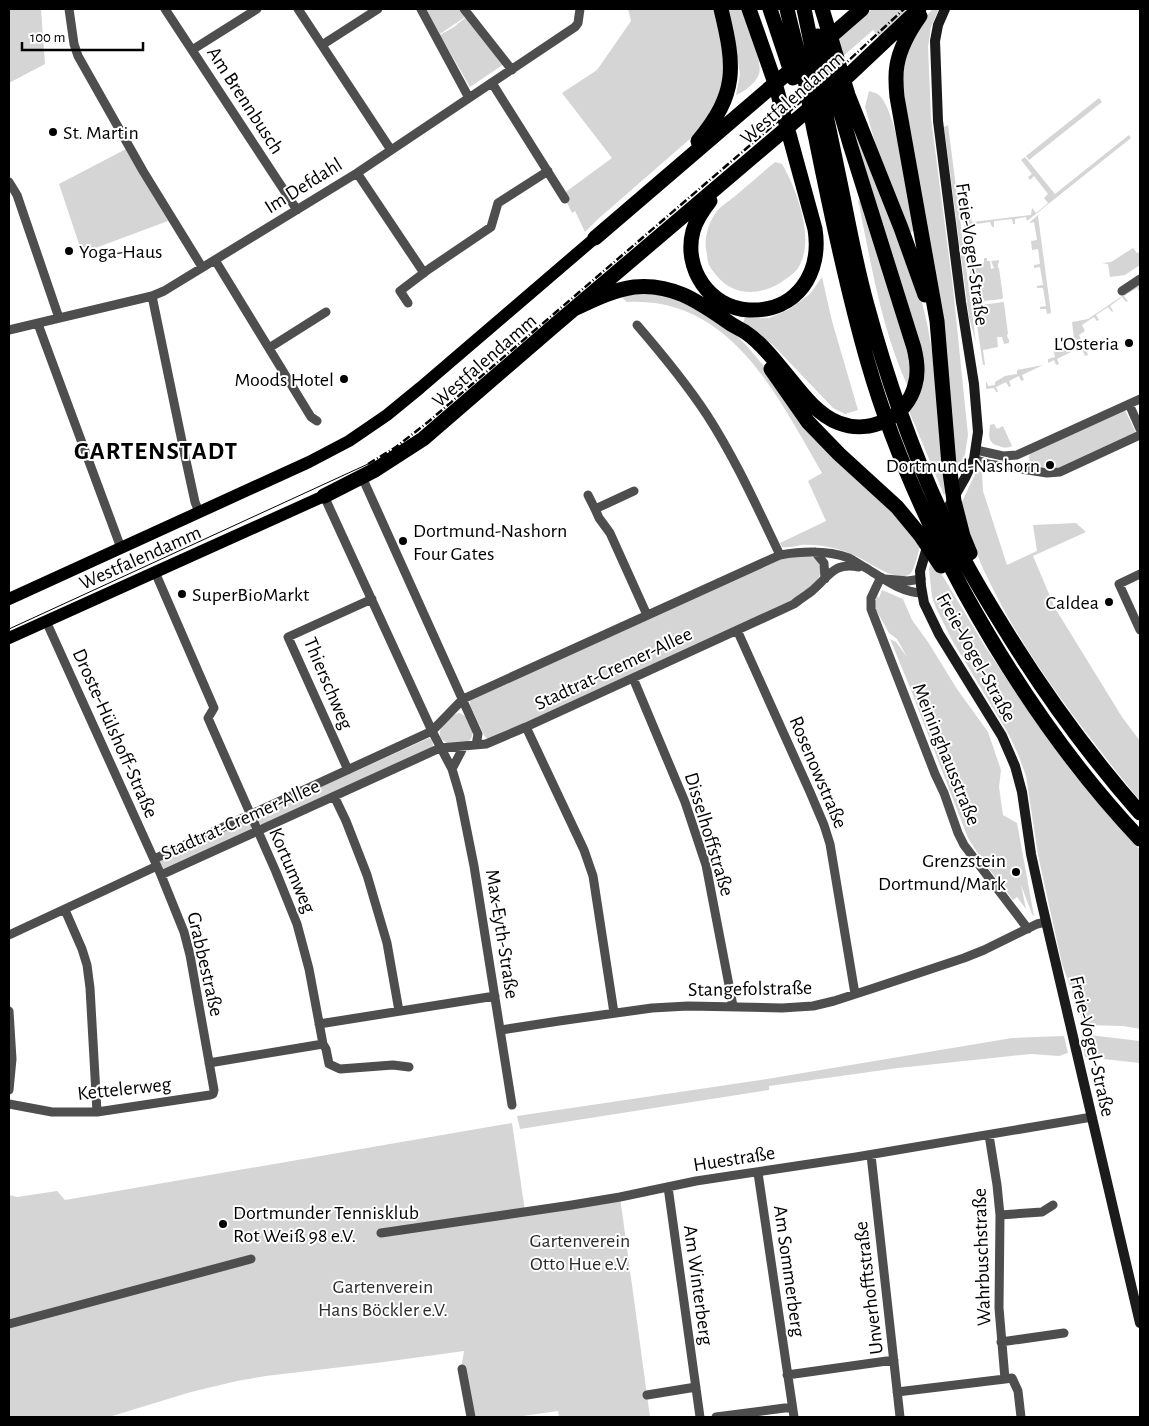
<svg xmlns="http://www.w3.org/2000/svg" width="1149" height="1426" viewBox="0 0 1149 1426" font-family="'Alegreya Sans',sans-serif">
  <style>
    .green { fill: #d5d5d5 }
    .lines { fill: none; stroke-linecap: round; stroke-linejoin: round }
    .street { stroke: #4e4e4e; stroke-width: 9 }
    .secondary { stroke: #1b1b1b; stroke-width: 10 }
    .primary { stroke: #000; stroke-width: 12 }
    .highway { stroke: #000; stroke-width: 15 }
    .tram { stroke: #000; stroke-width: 1 }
    .rail { stroke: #000; stroke-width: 2.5; stroke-dasharray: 8 2.5 1 2.5; stroke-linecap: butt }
    .poi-dot { fill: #000; stroke: #fff; stroke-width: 2 }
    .labels { text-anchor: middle; stroke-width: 4; stroke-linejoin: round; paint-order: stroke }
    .street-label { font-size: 20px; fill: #000; stroke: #fff }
    .poi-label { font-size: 20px; fill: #000; stroke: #fff; text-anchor: start }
    .park-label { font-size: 20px; fill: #2c2c2c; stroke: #fff }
    .district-label { font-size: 25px; font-weight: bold; letter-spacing: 1px; fill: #000; stroke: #fff }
  </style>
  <rect width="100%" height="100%" fill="#fff"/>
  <path class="green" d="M9 9H41L45 64 9 83Z
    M426 9H458L465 17 440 34Z
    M628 9H715L725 55 723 90 706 125 598 219 585 232 575 211 572 213 563 194 612 158 562 93 597 70 631 21Z
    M727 9H742C747 23 763 61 759 74 756 83 744 92 736 95L740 74 735 43Z
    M872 9H911L880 38 873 30 841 58 838 38Z
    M933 9H939L931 27 928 47 931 118 953 288 968 435 965 454 956 479 903 93V58L924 18Z
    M466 17 504 64 470 87 440 35 454 27Z
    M869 91C872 92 877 93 879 95 897 111 910 204 915 230L909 233 880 160 865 107Z
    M844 96 920 293 928 328 932 352 947 489 944 495 909 411 919 394 841 99Z
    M1099 98 1102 102 1029 160 1026 156Z
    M948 125 976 343 969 317 944 127Z
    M1129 135 1131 138 1027 221 1026 217 1015 219V224H1013L1012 219 994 221V227H992L990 222 970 225V230L965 234 963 217H971L972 222 1031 215 1032 208 1036 213 1048 203 1044 198 1048 194 1034 176 1030 180 1028 177 1032 174 1021 160 1025 157 1055 194Z
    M126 149 168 221 82 253 59 184Z
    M775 162 782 164C797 190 816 240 798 268 794 274 786 279 780 283 759 296 732 296 716 275 714 272 711 269 709 265 708 262 707 258 707 254 703 240 708 223 717 211 721 206 729 201 734 197 748 185 761 174 775 162Z
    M858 200 862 202 865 212 911 365 908 387C881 328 871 263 858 200Z
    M1038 215V216L1051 313 1047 314 1046 309H1040V307L1046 306 1043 288H1037V286L1043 285 1040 267 1034 268V265L1040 264 1038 249 1032 250 1031 241 1037 240 1034 222 1029 223Z
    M1133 248 1137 253 1140 252V265L1125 275 1110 277 1108 264 1102 263 1111 262Z
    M984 258H987V261H990L991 269 994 268 991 261 999 260V263H998V268H999L1003 297 1002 299 974 302 969 265 984 263Z
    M822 277 832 321 858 410 845 414 833 408 773 345 743 323 745 317 769 318 788 310 810 294Z
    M1140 284 1139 287 1140 293 1137 288 1124 296 1128 301 1126 302 1122 297 1110 306 1113 311 1112 312 1108 307 1096 315 1099 320 1097 321 1094 317 1082 325 1085 331 1079 335 1086 350 1092 348V349L1087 352 1088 355 1085 356 1081 347 1057 359 1059 364 1056 365 1054 360 1048 363V359L1055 357 1054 352 1055 351V349L1075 347 1072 322 1088 319Z
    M635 293H654L686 301 733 332 746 345 763 365 791 405 921 542C919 549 915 570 910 574 897 584 866 560 854 555 838 548 819 544 801 545 795 546 789 548 782 547L780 543 826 521 808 481 822 473C778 397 731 296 627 302L621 297Z
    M1003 302 1004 303 1008 334 1007 335 1008 339H1009V343L1004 344 1002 337H997L998 347 983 350 985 365H983L974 306Z
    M1043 365 1022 375 1024 380 1021 381 1019 376 1009 381 1011 386 1009 387 1006 382 996 387 998 392H996L994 388 986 389V382H987L988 386 995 385V382L1005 376 1017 374V370Z
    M1124 408 1136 433 1059 468 1052 470 1033 467C1029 462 1028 459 1030 453Z
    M994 424 997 429 1003 426 1012 446C1007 448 1004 448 999 446 987 443 989 435 990 425Z
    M980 471 982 472 983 491 1007 565 1037 551 1033 525 1076 523 1086 532 1033 556 1055 608 1122 717 1140 741V801C1084 731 1027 660 988 579 976 555 968 529 961 504L975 474Z
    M809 555C836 570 810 590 794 599L490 739 486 738 484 735 470 705V701L473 699 781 559Z
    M932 558 984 645 1035 721 1071 770 1140 850V1029L1123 1026 1084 1025 1062 964 1038 855 1026 776 1018 754 1008 733 952 640 936 608 932 597 930 579 929 569Z
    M882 590 903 599 912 620 928 642 957 689 988 732 1001 770 999 787 1003 815 1017 823 1034 916 1032 914 1021 885 1026 909 1017 897 1013 900 982 860 968 838 909 685 890 639 896 642 907 657 897 639 889 633 875 608V602L877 595 879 598Z
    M459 713C469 715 480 737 466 742 463 743 458 743 455 743 450 743 447 744 444 741 432 733 449 715 459 713Z
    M429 738 432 740 433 745 432 747 262 825 257 821 259 815Z
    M245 821 249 822 252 825 251 830 164 870 161 869 159 861Z
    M1081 1034 1140 1041V1063L1085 1057Z
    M1064 1036 1068 1053 1059 1056 1031 1054 898 1068 769 1086V1090L520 1129 517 1116 767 1079 1012 1038Z
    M512 1123 525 1211 620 1197 650 1417H559L558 1411 516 1417H474L462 1363 464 1351 384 1362 266 1376 237 1381 191 1392 109 1417H9V1195L17 1197 57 1191 65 1200Z"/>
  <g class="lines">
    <path class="street" d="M69 9 74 44 78 56 143 171 202 267
      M165 9 297 210
      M298 9 391 150
      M421 9 469 98
      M464 9 512 70
      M322 45 378 9
      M192 50 257 9
      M492 83 565 199
      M357 173 424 273
      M9 182 17 195 59 318
      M215 260 311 417 317 421
      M1122 291 1140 279
      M152 296 185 456 195 502 199 512
      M408 303 400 291 429 269 491 227 498 203 548 171
      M38 324 121 548
      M637 325C662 354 686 383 707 415 736 460 757 507 780 555
      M9 330 152 296 164 291 357 173 575 27 578 23 580 9
      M269 348 326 312
      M1129 404 1140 429
      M976 450 1003 456 1017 455 1140 399
      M974 459 988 464 1047 473 1060 472 1140 435
      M362 477 478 734 476 745
      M634 491 595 509 599 518 610 533 647 615
      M588 495 595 509
      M324 496 432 731 452 769 460 796 474 866 512 1105
      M815 552 824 563 825 579
      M155 572 214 708 208 718 276 872 297 924 309 969 323 1044 326 1049 329 1064 340 1069 393 1065 409 1067
      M1140 574 1119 584 1140 630
      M881 577 871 598V609L935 774 944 793 958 833 964 845 1028 929
      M885 579 908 581 921 579
      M737 630 810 792 824 825 830 844 855 994
      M633 678 685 802 706 865 733 1006
      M526 727 584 850 593 876 614 1013
      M452 769 464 746
      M348 770 288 637 372 599
      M334 796 346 821 367 875 387 943 399 1011
      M154 859 432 731 463 699 780 555C803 551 827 550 849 558 855 561 860 565 866 568 884 579 900 592 922 593
      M161 875 440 748 486 744 526 727 794 604C800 599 807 595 813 590 830 575 834 562 859 567
      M65 910 82 949 87 965 90 988 97 1112
      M9 935 157 866
      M9 1011 12 1059 9 1090
      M319 1024 495 996
      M501 1030 559 1021 652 1008 688 1006 782 1008 813 1006 834 1001 871 989 964 958 984 950 1037 924 1046 922
      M209 1063 323 1044
      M9 1104 52 1112H97L210 1095 213 1094 214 1090 190 955 184 932 161 875 46 621
      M989 1135 997 1185 1000 1215 999 1308 1005 1379 1012 1378 1018 1391 1021 1417
      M871 1155 900 1417
      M758 1173 794 1417
      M668 1187 700 1417
      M1000 1215 1042 1212 1053 1205
      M381 1233 572 1205 620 1197 696 1181 856 1157 1092 1117
      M9 1324 251 1259
      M1001 1342 1064 1333
      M462 1369 471 1417
      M787 1375 894 1360
      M897 1392 1005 1379
      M647 1395 696 1387
      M716 1417 792 1407"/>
    <path class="secondary" d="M941 520 965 478 974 459 978 432 974 384 961 302 938 121 935 41 938 25 945 9
      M928 544 920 571 921 586 924 603 939 634 1002 736 1015 766 1022 792 1031 854 1041 900 1140 1323"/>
    <path class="primary" d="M9 599 309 462 349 441 387 415 420 388 595 238
      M9 638 324 496"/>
    <path class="highway" d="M770 9 793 78
      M787 9C793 36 801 62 807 89 810 106 812 123 816 139 831 214 847 290 868 363 891 443 925 519 964 592 1013 681 1070 765 1140 839
      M804 9C816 68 829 128 841 187 849 226 856 266 867 305 889 386 917 466 955 542 968 570 985 597 1001 623 1042 690 1088 754 1140 813
      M822 9 848 95 901 228 925 295
      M920 16C910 30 900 48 897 65 895 76 896 87 897 97L937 321 949 465 954 501 963 536 970 553
      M824 42 862 9
      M698 141C738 93 735 67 721 9
      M710 201C703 210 696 220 693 231 683 268 709 308 749 310 797 312 822 273 815 229L775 83 749 9
      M595 238 806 57
      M574 309C593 300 613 290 634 287 674 283 700 303 731 324 736 327 740 329 745 332 759 341 771 356 782 369 798 388 815 414 839 423 870 435 907 417 915 385 919 372 917 360 914 348L850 144 824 55 818 36
      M771 369 808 422 839 454 897 507 921 536 941 566
      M324 496 375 470 423 439 555 325 849 75 919 9"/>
    <path class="tram" d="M9 629 368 464"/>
    <path class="rail" d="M368 464 396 447 428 422 847 62 904 9"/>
  </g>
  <g class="poi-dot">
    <circle cx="53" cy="132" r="5"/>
    <circle cx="69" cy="251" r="5"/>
    <circle cx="1129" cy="343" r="5"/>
    <circle cx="344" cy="379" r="5"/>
    <circle cx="1050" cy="465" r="5"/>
    <circle cx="403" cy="541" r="5"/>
    <circle cx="182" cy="594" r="5"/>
    <circle cx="1109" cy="602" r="5"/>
    <circle cx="1016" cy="872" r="5"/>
    <circle cx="223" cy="1224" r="5"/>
  </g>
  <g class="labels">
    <g class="street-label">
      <text transform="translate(792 97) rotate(-41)" y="7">Westfalendamm</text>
      <text transform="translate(246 100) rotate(57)" y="7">Am Brennbusch</text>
      <text transform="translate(303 185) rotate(-32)" y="7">Im Defdahl</text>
      <text transform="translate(973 254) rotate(82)" y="7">Freie-Vogel-Straße</text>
      <text transform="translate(484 360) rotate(-41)" y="7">Westfalendamm</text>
      <text transform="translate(140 557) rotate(-24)" y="7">Westfalendamm</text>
      <text transform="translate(977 657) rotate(61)" y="7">Freie-Vogel-Straße</text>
      <text transform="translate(613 668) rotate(-25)" y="7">Stadtrat-Cremer-Allee</text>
      <text transform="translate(329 683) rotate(67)" y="7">Thierschweg</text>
      <text transform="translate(116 733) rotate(66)" y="7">Droste-Hülshoff-Straße</text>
      <text transform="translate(947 754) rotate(68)" y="7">Meininghausstraße</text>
      <text transform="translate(819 772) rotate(67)" y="7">Rosenowstraße</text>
      <text transform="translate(240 819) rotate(-24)" y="7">Stadtrat-Cremer-Allee</text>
      <text transform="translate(710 834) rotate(73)" y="7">Disselhoffstraße</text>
      <text transform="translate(293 870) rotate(67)" y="7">Kortumweg</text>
      <text transform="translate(503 934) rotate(81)" y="7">Max-Eyth-Straße</text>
      <text transform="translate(206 964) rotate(77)" y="7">Grabbestraße</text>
      <text transform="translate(750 988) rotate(-1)" y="7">Stangefolstraße</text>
      <text transform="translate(1093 1046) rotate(77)" y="7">Freie-Vogel-Straße</text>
      <text transform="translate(124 1088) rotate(-6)" y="7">Kettelerweg</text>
      <text transform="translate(734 1158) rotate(-9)" y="7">Huestraße</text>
      <text transform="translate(981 1257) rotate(-92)" y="7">Wahrbuschstraße</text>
      <text transform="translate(790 1271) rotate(82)" y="7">Am Sommerberg</text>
      <text transform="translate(699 1285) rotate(82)" y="7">Am Winterberg</text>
      <text transform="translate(868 1288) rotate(-97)" y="7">Unverhofftstraße</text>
    </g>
    <g class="poi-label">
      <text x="63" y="139">St. Martin</text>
      <text x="79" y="258">Yoga-Haus</text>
      <text x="1119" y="350" text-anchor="end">L'Osteria</text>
      <text x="334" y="386" text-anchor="end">Moods Hotel</text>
      <text x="1040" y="472" text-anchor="end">Dortmund-Nashorn</text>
      <text x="413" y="537">Dortmund-Nashorn<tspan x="413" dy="23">Four Gates</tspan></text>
      <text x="192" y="601">SuperBioMarkt</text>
      <text x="1099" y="609" text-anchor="end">Caldea</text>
      <text x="1006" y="867" text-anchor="end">Grenzstein<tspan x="1006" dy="23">Dortmund/Mark</tspan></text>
      <text x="233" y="1219">Dortmunder Tennisklub<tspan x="233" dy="23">Rot Weiß 98 e.V.</tspan></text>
    </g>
    <g class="park-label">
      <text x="580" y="1247">Gartenverein<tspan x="580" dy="23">Otto Hue e.V.</tspan></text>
      <text x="383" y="1293">Gartenverein<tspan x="383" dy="23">Hans Böckler e.V.</tspan></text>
    </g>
    <g class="district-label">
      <text x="156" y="459">GARTENSTADT</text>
    </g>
  </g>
  <rect width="1149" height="1426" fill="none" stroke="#000000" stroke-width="20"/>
  <path d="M22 42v8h121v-8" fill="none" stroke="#000000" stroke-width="2.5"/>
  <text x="30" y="42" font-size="15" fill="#000000" stroke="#ffffff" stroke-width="4" paint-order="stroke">100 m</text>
</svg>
